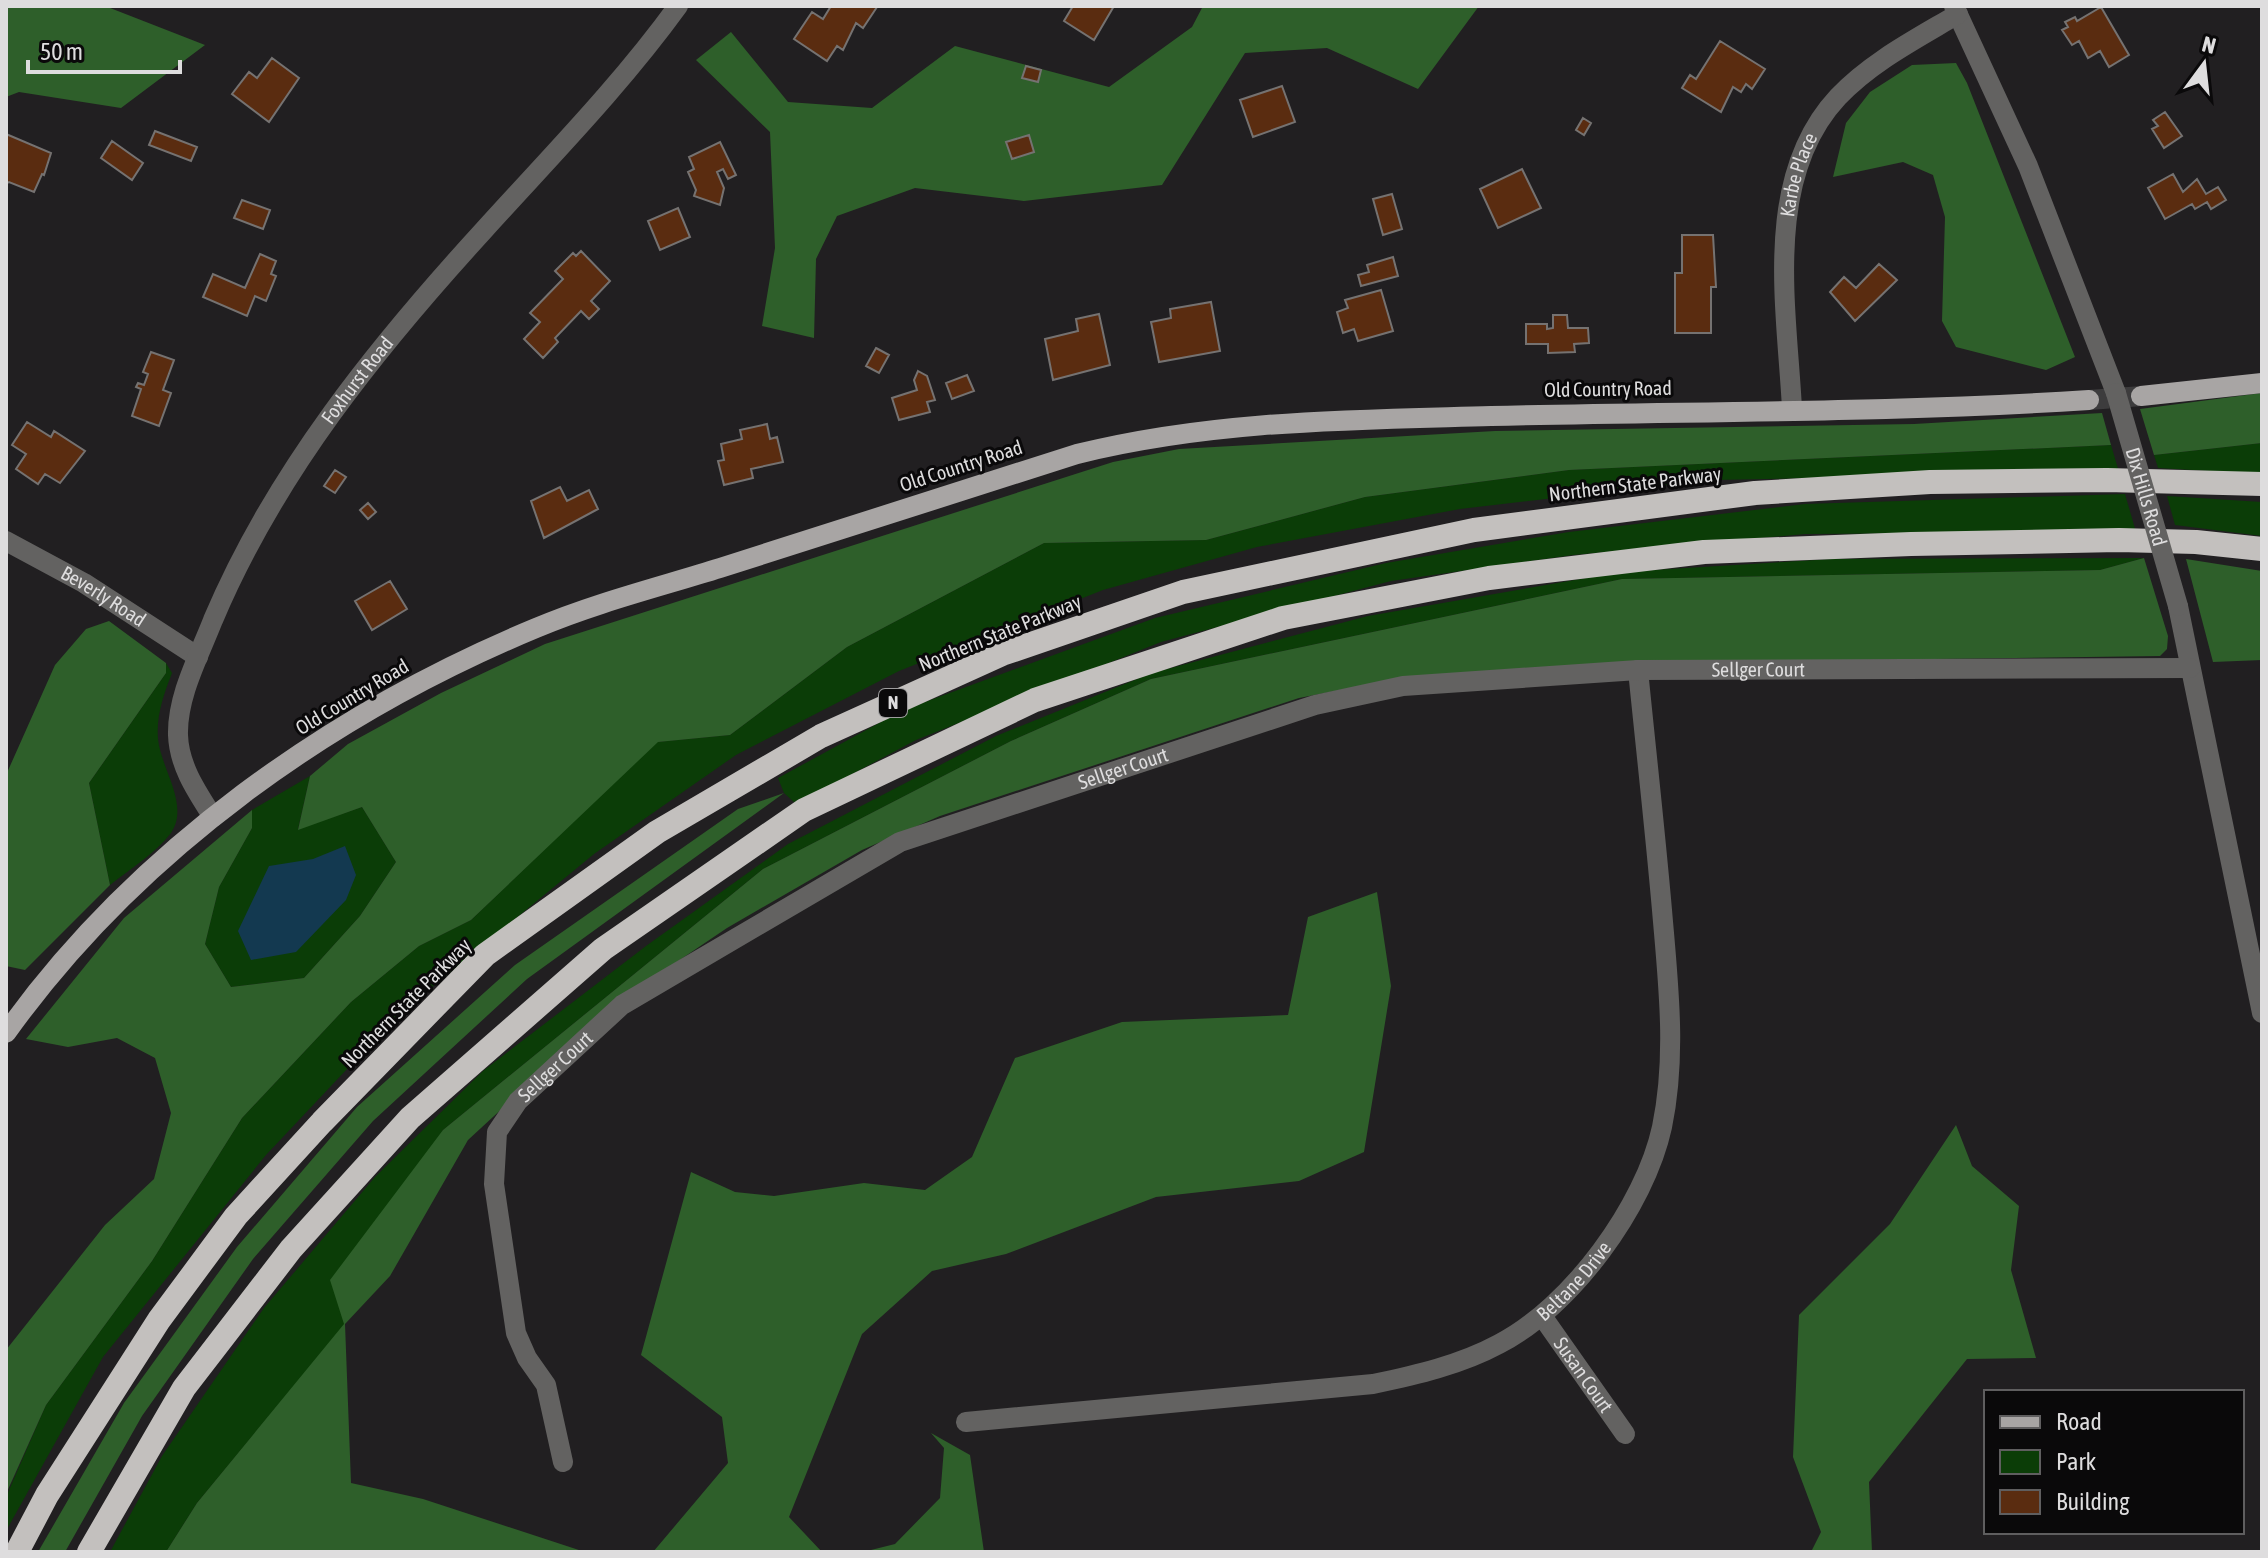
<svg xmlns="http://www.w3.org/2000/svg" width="2268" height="1558" viewBox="0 0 2268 1558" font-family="'Asap Condensed',sans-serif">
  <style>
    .green { fill: #0b3d07 }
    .forest { fill: #2e5f2a }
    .water { fill: #133950 }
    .building { fill: #5a2c10; stroke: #757271; stroke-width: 2 }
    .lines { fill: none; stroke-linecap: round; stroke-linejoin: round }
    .major-tunnel { stroke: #3d3c3d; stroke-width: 20; stroke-dasharray: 20 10; stroke-linecap: butt }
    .minor { stroke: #636261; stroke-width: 20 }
    .major { stroke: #a8a5a4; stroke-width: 20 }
    .highway { stroke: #c3c0be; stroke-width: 24 }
    .minor-bridge { stroke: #636261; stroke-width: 20 }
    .labels { text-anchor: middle; stroke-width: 6; stroke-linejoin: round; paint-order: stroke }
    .shield { fill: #0a090a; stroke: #9e9d9e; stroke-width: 2 }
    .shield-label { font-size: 18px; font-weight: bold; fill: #deddde }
    .street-label { font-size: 20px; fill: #deddde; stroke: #0a090a }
  </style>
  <rect width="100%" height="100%" fill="#211f21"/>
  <path class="green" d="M2262 443V474L2158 468 2154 455Z
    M2111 445 2119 472 1711 480 1460 509 1257 547 1103 590 899 671 736 755 594 854 397 1016 266 1155 103 1357 6 1531V1497L46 1405 152 1261 242 1118 351 1002 419 946 471 920 657 742 730 735 847 647 1044 543 1206 540 1365 497 1569 470Z
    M2125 494 2136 532 1805 534 1573 555 1391 581 1161 642 916 740 796 804 784 793 778 778 903 710 1155 618 1386 563 1569 532 1805 504Z
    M2167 496 2262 502V536L2175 525Z
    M2144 558 2100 570 1622 579 1151 679 1011 741 763 869 443 1130 345 1324 197 1503 166 1552H110L162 1456 264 1308 375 1177 483 1071 646 946 788 844 996 736 1152 673 1368 616 1621 572 1833 559Z
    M166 663 172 673C164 694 156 715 158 739 161 769 190 805 171 833 156 853 130 869 110 885L89 783 166 673Z
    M310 776 298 829 362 807 396 862 360 916 304 978 231 987 205 944 219 887 252 828V810Z"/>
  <path class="forest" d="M6 6H105L205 45 121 108 19 92 6 97Z
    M1203 6H1479L1418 89 1327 48 1245 53 1162 185 1024 201 915 188 837 216 816 259 814 338 762 326 775 248 770 132 696 60 731 32 788 102 872 108 955 46 1109 87 1192 27Z
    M1956 63 1967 83 2075 357 2046 370 1956 347 1942 321 1945 217 1933 175 1903 162 1833 177 1846 123 1870 92 1912 65Z
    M2262 393V443L2154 455 2140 409Z
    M2102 413 2111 445 1569 470 1365 497 1206 540 1044 543 847 647 730 735 658 742 471 920 419 946 351 1002 242 1118 152 1261 46 1405 6 1494V1350L105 1225 154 1179 171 1113 155 1058 117 1038 68 1047 26 1039 124 918 252 810V828L219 887 205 944 231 987 304 978 360 916 396 862 362 807 298 830 310 776 348 744 441 693 545 644 1113 462 1179 449 1495 431 1914 424Z
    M2144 558 2168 636 2167 649 2160 656 1705 662 1382 682 1299 698 940 816 862 850 727 928 619 1001 468 1140 390 1276 345 1324 351 1483 423 1499 585 1552H166L197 1503 344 1324 330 1280 443 1130 763 869 1011 741 1151 679 1622 579 2100 570Z
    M2186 559 2262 571V660L2213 662Z
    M109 621 166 663V673L89 783 110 885 25 970 6 966V775L55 665 86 629Z
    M784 793 527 979 373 1121 253 1259 142 1416 65 1552H38L124 1403 237 1247 357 1107 515 965 738 809Z
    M1377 892 1391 986 1364 1152 1299 1181 1156 1197 1006 1254 932 1271 862 1334 789 1517 822 1552H653L728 1463 722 1417 641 1355 691 1172 735 1192 774 1196 864 1183 925 1190 972 1157 1015 1058 1122 1022 1288 1015 1308 917Z
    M1956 1125 1972 1166 2019 1206 2011 1270 2036 1358 1967 1359 1869 1482 1872 1552H1811L1821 1532 1793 1457 1799 1315 1890 1224Z
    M931 1433 970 1455 984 1552H863L895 1544 940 1498 944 1448Z"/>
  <path class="water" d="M345 846 356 875 346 900 296 952 251 960 238 931 269 866 313 859Z"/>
  <path class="building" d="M831 6 877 7 863 28 856 23 843 50 837 46 827 61 794 39 812 12 823 19Z
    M1073 6H1114L1094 40 1064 21Z
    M2101 7 2129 55 2109 67 2100 51 2088 58 2079 41 2072 45 2062 30 2068 27 2065 22 2075 17 2077 21Z
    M1720 41 1765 69 1752 89 1746 84 1741 92 1733 87 1721 112 1682 88 1690 75 1696 79Z
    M272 58 299 78 269 122 232 94 249 72 257 78Z
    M1026 66 1041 70 1038 82 1022 78Z
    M1282 86 1295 122 1253 137 1240 100Z
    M2165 112 2182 136 2164 148 2152 129 2158 126 2153 120Z
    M1583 118 1591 123 1584 135 1576 130Z
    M155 131 197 147 191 161 149 145Z
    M6 134 51 153 44 175 42 174 34 192 9 182 6 184Z
    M1029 135 1034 152 1012 159 1006 142Z
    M112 141 143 163 132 180 101 158Z
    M720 142 736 175 728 179 723 169 717 172 724 188 720 205 694 196 696 190 688 172 694 169 689 157Z
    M1522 169 1541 208 1498 228 1480 189Z
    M2173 174 2183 192 2197 179 2206 194 2218 187 2226 200 2211 209 2207 202 2195 209 2192 204 2165 219 2148 188Z
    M1392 194 1402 229 1383 235 1373 199Z
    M242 200 270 210 263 229 234 218Z
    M678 208 690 237 660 250 648 221Z
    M1682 235H1713L1716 287H1711V333H1675V273H1682Z
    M581 251 610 281 591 301 599 309 589 319 581 311 555 338 558 342 543 358 524 339 540 322 530 313 563 279 555 271 573 253 576 256Z
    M260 254 276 261 271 274 276 276 266 301 255 296 247 316 203 297 213 274 245 288Z
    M1393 257 1398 276 1361 286 1358 275 1369 272 1367 265Z
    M1879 264 1897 280 1855 321 1830 292 1844 277 1856 288Z
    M1381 290 1393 331 1358 341 1354 329 1343 333 1337 312 1348 308 1345 300Z
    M1211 302 1220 351 1159 362 1151 322 1171 318 1170 309Z
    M1099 314 1110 365 1053 380 1045 339 1078 331 1076 319Z
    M1553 315H1567L1568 328H1588L1589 343 1574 344 1575 352 1548 353V344H1526V324H1547V329L1553 328Z
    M876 348 889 355 879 373 866 366Z
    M151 352 174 360 163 390 171 393 159 426 132 416 141 389 136 387 138 383 144 385 148 374 143 372Z
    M918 371 927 376 935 400 927 402 930 412 899 420 892 398 917 390 914 380Z
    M967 375 974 391 952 399 946 383Z
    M27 422 51 437 54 431 85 451 60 483 45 474 38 484 16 469 26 454 12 445Z
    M767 424 770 439 777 437 783 462 751 469 753 478 724 485 718 461 724 460 721 444 742 439 740 430Z
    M335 470 346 477 335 493 324 486Z
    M560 487 567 501 589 490 598 509 544 538 531 501Z
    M368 503 376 512 368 519 360 510Z
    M390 581 407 609 372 630 355 601Z"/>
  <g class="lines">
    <path class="major-tunnel" d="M2089 400 2141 396"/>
    <g class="minor">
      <path d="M1954 6 2028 166 2116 393"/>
      <path id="s1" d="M1792 409C1787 309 1762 178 1838 97 1871 62 1916 39 1958 14"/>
      <path id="s2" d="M6 541 84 583 198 657"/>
      <path d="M2178 606 2262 1013"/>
      <path id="s3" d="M213 817C197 792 179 766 178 735 177 696 199 656 213 620 275 473 377 347 484 230 550 157 620 86 678 6"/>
      <path id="s4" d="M1542 1316 1625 1434"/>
      <path id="s5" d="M966 1422 1373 1384C1416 1375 1460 1365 1499 1344 1571 1307 1645 1206 1662 1127 1677 1055 1668 982 1662 910 1655 830 1646 750 1638 670"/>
      <path id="s6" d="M563 1462 546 1385 527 1358 516 1333 494 1184 497 1132 518 1101 622 1005 900 842 1315 705 1403 686 1638 670 2190 668"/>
    </g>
    <path class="major" d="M2141 396 2262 383
      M6 1033C136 851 331 713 536 628 595 603 659 587 720 568 839 530 958 492 1077 454 1214 420 1351 420 1491 416 1691 411 1891 413 2089 400"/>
    <path class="highway" d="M17 1552 47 1495 159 1320 236 1216 322 1122 485 955 657 832 821 736 1002 654 1183 592 1474 530 1755 493 1930 482 2107 480 2262 484
      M89 1552 184 1388 291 1249 410 1118 603 949 804 810 1035 700 1283 618 1489 578 1704 552 1911 544 2119 540 2196 542 2262 549"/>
    <path class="minor-bridge" id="s7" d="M2116 393 2178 606"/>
  </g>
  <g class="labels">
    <rect class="shield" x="879" y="689" width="28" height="28" rx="6"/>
    <g class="shield-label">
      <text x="893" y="709">N</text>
    </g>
    <g class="street-label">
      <text dy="7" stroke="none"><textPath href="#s1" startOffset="236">Karbe Place</textPath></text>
      <text dy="7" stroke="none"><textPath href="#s3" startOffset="492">Foxhurst Road</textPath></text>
      <text transform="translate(1608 389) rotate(-1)" y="7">Old Country Road</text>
      <text transform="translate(961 466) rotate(-18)" y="7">Old Country Road</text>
      <text transform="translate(1635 484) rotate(-7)" y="7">Northern State Parkway</text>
      <text dy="7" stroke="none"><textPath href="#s7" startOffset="108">Dix Hills Road</textPath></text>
      <text dy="7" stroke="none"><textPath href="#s2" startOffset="112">Beverly Road</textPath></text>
      <text transform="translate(1000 633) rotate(-22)" y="7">Northern State Parkway</text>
      <text dy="7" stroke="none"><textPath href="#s6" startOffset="1726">Sellger Court</textPath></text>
      <text transform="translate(352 697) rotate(-31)" y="7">Old Country Road</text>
      <text dy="7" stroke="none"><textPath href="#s6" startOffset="1078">Sellger Court</textPath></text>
      <text transform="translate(406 1003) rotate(-45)" y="7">Northern State Parkway</text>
      <text dy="7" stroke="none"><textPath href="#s6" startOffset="430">Sellger Court</textPath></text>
      <text dy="7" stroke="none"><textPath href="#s5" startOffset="640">Beltane Drive</textPath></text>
      <text dy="7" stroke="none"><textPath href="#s4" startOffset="72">Susan Court</textPath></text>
    </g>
  </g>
  <rect width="2268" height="1558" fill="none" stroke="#deddde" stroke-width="16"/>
  <rect x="1984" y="1390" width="260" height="144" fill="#0a090a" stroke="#5f5e5f" stroke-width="2"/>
  <rect x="2000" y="1416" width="40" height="12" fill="#a8a5a4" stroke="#5f5e5f" stroke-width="2"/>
  <text x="2056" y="1430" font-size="24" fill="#deddde">Road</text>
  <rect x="2000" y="1450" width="40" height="24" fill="#0b3d07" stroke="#5f5e5f" stroke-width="2"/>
  <text x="2056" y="1470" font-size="24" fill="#deddde">Park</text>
  <rect x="2000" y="1490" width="40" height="24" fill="#5a2c10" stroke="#5f5e5f" stroke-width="2"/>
  <text x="2056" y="1510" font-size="24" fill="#deddde">Building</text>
  <g transform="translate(2204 64) rotate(15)" stroke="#0a090a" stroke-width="6" paint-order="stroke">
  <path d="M0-6L14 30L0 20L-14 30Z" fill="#deddde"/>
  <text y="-12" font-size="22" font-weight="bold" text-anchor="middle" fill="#deddde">N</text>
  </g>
  <path d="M28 60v12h152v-12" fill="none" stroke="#deddde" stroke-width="4"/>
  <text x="40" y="60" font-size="24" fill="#deddde" stroke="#0a090a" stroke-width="6" paint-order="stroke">50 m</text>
</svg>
